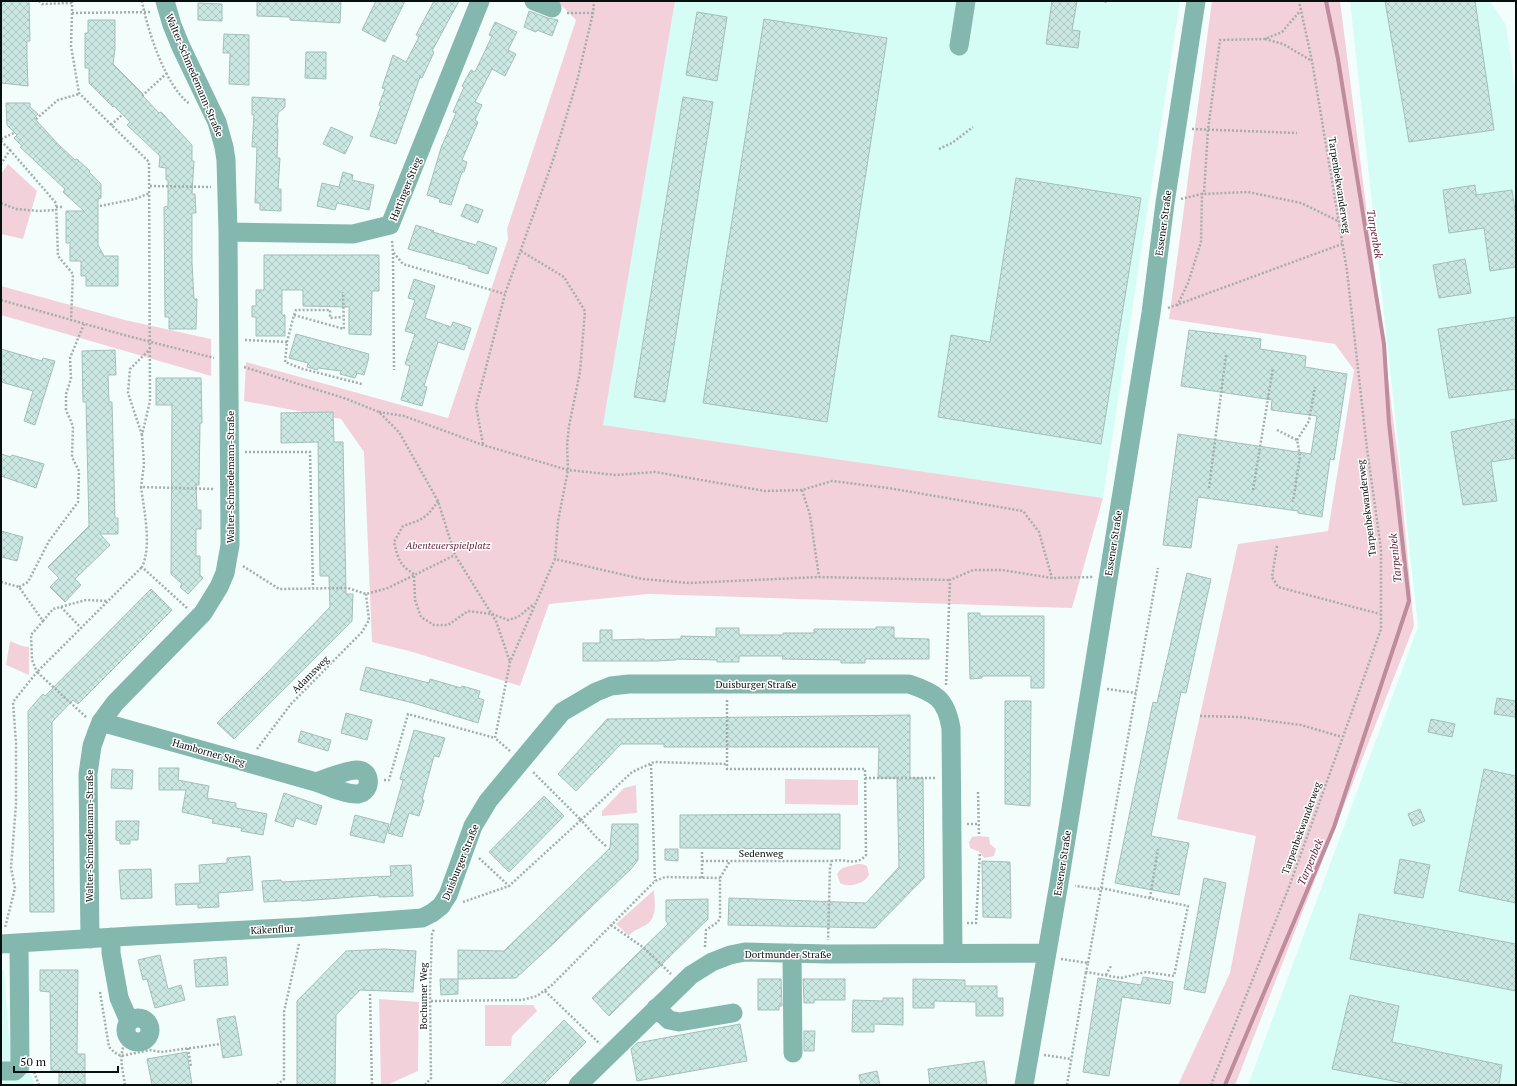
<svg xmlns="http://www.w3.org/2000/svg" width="1517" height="1086" viewBox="0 0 1517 1086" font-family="'PT Serif',serif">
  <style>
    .built { fill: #d6fdf5 }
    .park { fill: #f3d1db }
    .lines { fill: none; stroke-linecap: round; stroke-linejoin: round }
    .stream { stroke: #be8c9c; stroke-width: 4 }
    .building { fill: url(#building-cross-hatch); stroke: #a4bfba }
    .path { stroke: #a3aeac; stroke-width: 2.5; stroke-dasharray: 2 2; stroke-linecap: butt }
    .minor { stroke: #84b7ad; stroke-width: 19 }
    .labels { text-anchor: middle; stroke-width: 3; stroke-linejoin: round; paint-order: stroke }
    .street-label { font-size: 10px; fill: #07100e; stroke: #fff }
    .park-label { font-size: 10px; font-style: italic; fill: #662740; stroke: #fff }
    .water-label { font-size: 11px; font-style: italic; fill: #64253e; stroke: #fff }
  </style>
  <defs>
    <pattern id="building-cross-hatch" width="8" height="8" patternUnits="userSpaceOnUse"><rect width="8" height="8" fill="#cbe7e1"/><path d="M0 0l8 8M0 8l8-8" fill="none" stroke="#adc5c0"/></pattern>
  </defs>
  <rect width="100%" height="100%" fill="#f3fefc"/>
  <path class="built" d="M675 1H1180L1103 498 602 425Z
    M1350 1H1490L1506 25 1516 92V1085H1248L1418 627Z
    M1 970H4L10 1051 31 1075 35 1085H1Z"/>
  <path class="park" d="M557 1H675L603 425 1103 498 1072 608 648 594 549 604 520 686 413 652 372 642 364 452 341 419 244 401 246 362 448 418 508 239 507 229 576 20Z
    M1212 1H1340L1399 465 1414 626 1235 1085H1178L1230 973 1256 836 1177 819 1238 544 1328 531 1354 370 1335 344 1169 319Z
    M8 164 37 191 23 239 1 234V174Z
    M1 286 125 320 211 339V376L1 315Z
    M10 641 22 646 29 647V675L6 665Z
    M785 779 858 780V805L785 804Z
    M636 785 637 813 602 816V811L624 788Z
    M979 836 989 837 990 844 996 849 994 856 984 858 980 852 970 848 969 842 972 837Z
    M857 864H862L867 866 869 875C864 884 849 888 840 883L837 874C841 866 849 867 857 864Z
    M654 890C655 904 658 921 642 927 637 930 632 931 629 936L616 924Z
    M379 999 419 1002 418 1071 387 1085H381Z
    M485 1005H533L537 1011 512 1036 511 1046H485Z"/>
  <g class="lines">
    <path class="stream" d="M1225 1085 1334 827 1409 601 1389 423 1384 344 1338 59 1326 1"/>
  </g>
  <path class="building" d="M1 1H29L30 41H27V59L28 86 1 83Z
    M257 1H341L340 23 290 20V17L257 16Z
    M376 1H405L385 42 362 30Z
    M434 1H459L432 51 434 52 422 78 420 77 396 144 370 136 381 106 379 105 385 89 382 88 393 55 406 62 419 37 416 35Z
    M1052 1H1077L1072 30 1080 31 1078 48 1046 44Z
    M1385 1H1475L1494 130 1409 142Z
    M198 3 222 4V21L198 20Z
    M529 11 548 18 558 20 552 36 537 30 536 32 524 27Z
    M697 12 727 17 717 81 686 75Z
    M764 19 887 38 827 422 703 403Z
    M88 20H115V49L113 64 143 94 142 95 159 113 161 112 192 145V161H194L192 194H195L196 213H192V263L194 299H197L196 329H169V317H165L164 207 168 206V180H166V168L159 167 160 156 127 125 130 122 114 106 113 107 89 83V68H85V33H88Z
    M495 22 517 32 508 50 516 54 505 76 492 69 475 102 482 105 475 120 478 122 462 160 467 162 464 172H462L451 205 439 202 440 199 427 195 441 148 456 113 453 112 464 87 462 86 471 70 475 72 492 36 489 35Z
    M224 34 249 35V85L229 84 230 53H223Z
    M306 52H326V79L305 78Z
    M252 97 285 99V107L278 113 277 129H278L277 158H280L278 189H281V211L260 210V203H255L257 147H252L254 115H252Z
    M683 97 713 102 665 402 634 397Z
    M6 103H30V107L38 114 34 118 58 144 75 160 77 159 90 171 89 172 101 184V198L98 199V245L104 256H118V286H86V276H81V261H70V243H66V211H84L63 192 65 189 20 147 22 146 14 138 17 135 7 125Z
    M331 127 353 137 345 154 323 144Z
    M343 172 353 175 352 180 374 185 369 210 337 203 335 210 317 206 322 183 339 187Z
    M1016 178 1141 198 1101 444 938 417 951 335 990 342Z
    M1475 185 1476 195 1512 190 1516 216V267L1490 271 1484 228 1449 233 1443 190Z
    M466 204 483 210 478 223 461 216Z
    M416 225 434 231 433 232 476 245 478 241 497 248 488 274 468 268 469 266 408 249Z
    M264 255H379V291H372L371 335 349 334V307L303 306V290H282V315H285V336H256V317H252V306H256V290H264Z
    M1465 259 1471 293 1439 298 1433 265Z
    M414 279 435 286 425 318 451 327 453 322 471 328 464 350 438 342 424 386 427 387 422 406 401 400 410 366 405 364 415 334 405 331 415 300 408 298Z
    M1516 317V389L1449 398 1438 329Z
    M1189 330 1261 339 1260 349 1306 356 1305 367 1347 374 1334 460 1330 459 1322 517 1298 513V511L1198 497 1191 548 1163 545 1178 434 1311 454 1317 416 1271 410 1272 400 1181 386Z
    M296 334 369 354 368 357H369L364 375 357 373 355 378 340 374 341 371 318 368 317 370 307 367 308 363 289 358Z
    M1 349 42 361 43 358 55 361 35 425 24 421 33 391 1 382Z
    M115 350 116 375H108L109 402H112L115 518H118V534H100L110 545 75 579 81 585 65 602 50 587 59 578 48 567 89 526 86 402H83L82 351Z
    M156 378H201L202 423H200L199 485H196L197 510H201V529H196V556H200V575L203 578 188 594 180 587 182 584 171 574 172 405H156Z
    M333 412 334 442H343L346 594H353L352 621 234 739 217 723 267 673 330 607 329 576H320L318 442 281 443V413Z
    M1516 419V458L1491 462 1497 501 1463 505 1451 432Z
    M1 454 11 457 12 455 44 464 36 488 1 476Z
    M1 531 23 537 17 561 1 557Z
    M1187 573 1211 579 1186 693 1181 692 1151 836 1189 843 1179 895 1115 883 1153 702 1157 703Z
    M151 589 172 610 78 704 73 700 52 722 54 912H30L28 711 43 694 45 696Z
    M968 613H980V616H1044V688H1031V676H982V678L970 679Z
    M876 627H894V638L929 639V659H865V663H841V660L782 659 783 656H739V662H717V660L676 659V660L656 661H583V643H600V630H612V640L644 639V640L681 639V636L716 637V628H739V635H783V633H814V629H876Z
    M366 667 429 683 430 679 461 688 462 686 480 691 478 698 484 700 478 723 413 703 360 690Z
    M1497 698 1516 701V717L1494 714Z
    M1005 701H1031L1030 806 1005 804Z
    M346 713 372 720 367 740 341 733Z
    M910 715V778H923L924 878 875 928 728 925 729 898 866 903 899 867 897 778H878L879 747H664V744H621L576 791 558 774 607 719Z
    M1431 719 1455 724 1452 737 1428 732Z
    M414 730 445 738 439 757 434 756 422 800H424L419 816 409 813 402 837 388 833 403 780 400 779Z
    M301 731 331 740 328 751 298 742Z
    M159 768H179L178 780 209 786 207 798 236 803V808L267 814 263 835 241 831 242 828 212 823 213 819 182 812 186 790H159Z
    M112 769 133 770 132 789 111 788Z
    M1484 769 1516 776V903L1459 891Z
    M284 793 322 806 316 825 296 818 293 827 275 821Z
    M544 796 564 816 509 872 489 852Z
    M1420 809 1425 821 1413 826 1408 814Z
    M840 814V849L680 848V815Z
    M355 815 389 824 384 843 350 835Z
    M116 821H139L138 840H130V844H120V841L116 840Z
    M612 824H638V860L631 869 592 906 555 942 516 978 458 979V994L441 995 440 979H458V950L504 951 610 848Z
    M665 849H678V861L665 860Z
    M250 856 253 890 218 893 219 907 198 908V904L176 905 175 884 200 883 199 865 227 863V858Z
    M1400 859 1430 865 1423 898 1394 893Z
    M982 861 1010 862 1011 918 983 917Z
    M411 865 413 896 379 897V895L302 901V900L264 902 262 881 281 880 282 882 391 876 390 866Z
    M151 869 152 898 121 899 119 870Z
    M1204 878 1226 883 1205 993 1184 989Z
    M708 899V919L609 1016 592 998 668 924 666 921V900Z
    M1359 914 1516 944V991L1350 959Z
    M384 949 416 951 413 992 360 990 336 1015 335 1085H297V1001L346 951Z
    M160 955 168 989 181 985 185 1000 155 1008 147 979 143 980 138 960Z
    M226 957 228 985 196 987 194 960Z
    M40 970H78L77 1054H85V1085H59V1070L51 1071 50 992 40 991Z
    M1143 977 1173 982 1170 1004 1122 997 1109 1076 1083 1072 1098 978 1141 985Z
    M758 979H781L782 1006H779V1010H758Z
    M803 979H845V1000H814V1003H804Z
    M913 979 965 980V986H997V998H1003V1016H976V1002L934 1001V1008H913Z
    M1350 995 1399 1006 1392 1042 1502 1065 1499 1085H1413L1332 1069Z
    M883 998H903V1025L874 1024V1032H852L853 1000 883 1001Z
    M235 1016 242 1055 223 1058 217 1019Z
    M564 1020 586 1042 543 1085H500Z
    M740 1024 747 1061 637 1081 631 1049 637 1043Z
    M804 1031H815L814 1051H804Z
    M187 1052 192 1085H152L147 1059Z
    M984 1061 987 1085H930L928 1069Z
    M877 1071 880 1085H861L859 1075Z"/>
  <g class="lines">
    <path class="path" d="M39 1 42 4 72 3
      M72 1V13L151 12
      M142 1C147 29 166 88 190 104
      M1105 1 1107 3
      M72 13 71 46 79 93 149 162 150 401 142 435 144 465 141 487
      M567 13H593
      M1265 39 1283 44 1312 61
      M142 96 167 73
      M36 119 58 100 79 94
      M111 125 122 115
      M1192 129 1297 133
      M1 139 14 133
      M1 141 10 150 1 164
      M939 149 952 143 973 127
      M10 150 56 203 58 256 73 274 71 320
      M150 186 211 187
      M1181 199 1202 194 1248 192 1301 203 1338 221
      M1 203 16 209 39 211 56 210
      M100 206 135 199 150 193
      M56 207H64
      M392 241 393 252 403 264 505 294
      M521 251 564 277 585 311 580 372 569 426 567 446 568 470 558 521 555 559
      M393 253 394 370
      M1 300 124 335 214 358
      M1177 306 1188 283 1201 242 1202 194 1204 193 1208 129 1220 40 1265 39 1282 32 1300 11
      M1168 308 1342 244
      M294 315 296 310H330V318L343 317
      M245 340 287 342 285 362 303 369 362 384
      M287 342 294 315 344 329 343 292
      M244 367 347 399 379 412 399 432 438 501 455 555 496 621 510 662
      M379 412 404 416 483 445 568 470 616 475 655 472 765 491 802 490 832 481 888 488 1023 511 1039 532 1052 578
      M1277 430 1297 440 1300 456 1293 502
      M142 435 128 393 130 369 150 349
      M1297 440 1309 421 1315 387
      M483 444 476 406 505 294 553 160 577 81 593 13 594 1
      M245 452H310L313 588
      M1209 488 1226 355
      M802 490 810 515 819 577
      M1253 490 1273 368
      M438 501C426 519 423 519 403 526L394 542C398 558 399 565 414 574L415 600 421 617 434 625H448L468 611 492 614 508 620 518 617 534 604
      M1277 546 1272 577 1278 587 1380 614
      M243 566 279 589 348 588 366 594 388 588 455 555
      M1 582 19 587 43 621 31 635 32 660 37 672 13 702 16 743V804L11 868 15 888 5 928
      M19 587 28 582 49 541 78 502 79 471 72 457 73 426 66 410V394L71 379 70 358 84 324
      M61 607 81 628
      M187 608 142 567C152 546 144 510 141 487L214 489
      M43 621 53 609 86 600 107 601
      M946 685 950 580 973 570H1002L1052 578 1094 577
      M1107 689 1136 693
      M727 700V769H865L866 855C856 867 846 858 832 861L830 867 828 940
      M1200 716 1240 717 1301 725 1342 737
      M86 717 37 672 142 567
      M257 749 291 704 362 632 369 620 366 594
      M510 751 495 738 510 662 555 559 642 579 689 583 819 577 950 580
      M651 764 655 881
      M865 778H935
      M384 780H389L408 714 495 738
      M978 792 979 836
      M967 824H978
      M606 846 597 838 581 820 632 772 654 762 727 764
      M479 858 509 886
      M702 861H730
      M702 878V851
      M1150 898 1158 849
      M463 902 509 886 581 820 533 772
      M967 923H976L980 852
      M611 925 644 948 671 974
      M705 947 706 930 718 922 720 917V878L730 861H832
      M1061 959 1088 963 1086 972 1121 978 1146 972 1174 976 1188 906 1101 888 1098 889 1075 886
      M1088 963 1158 568
      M1106 975 1111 966
      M545 991 600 1044
      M100 992 109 1047 114 1052 121 1056 150 1050 161 1052 221 1044
      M370 994 372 1085
      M431 1001 522 1000 537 996 552 985 655 881 665 877 720 878
      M188 1048 191 1066
      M1044 1055 1071 1059
      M34 1072 39 1085
      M125 1085C122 1064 118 1057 127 1037
      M277 1085 284 1079V1012L299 944
      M425 1085 431 1078 430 989 432 934 434 929
      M1067 1085 1086 972
      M1211 1085 1289 887 1349 720 1381 629V549L1367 449 1347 271 1312 61 1299 1"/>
    <path class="minor" d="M534 1 552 8
      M959 46 966 1
      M228 232 353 234 390 225 480 1
      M101 722 316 782C327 786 347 795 358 794 372 792 372 770 357 770 349 769 325 779 316 782
      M111 937V953L119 998 129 1021
      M90 939 88 774 92 746 97 732 101 722 115 703 203 613 219 587 225 573 230 545 228 232 226 160 224 147 217 122 181 47 172 25 165 1
      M1 944 132 936 302 927 422 918 432 913 441 906 448 895 473 826 488 801 562 712 596 692 611 686 629 684H909C936 693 946 699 951 728L953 953
      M792 953 793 1053
      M656 1008 669 1020 679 1022 733 1013
      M126 1030a12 12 0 1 1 24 0a12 12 0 1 1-24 0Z
      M1 1071H15L20 1066 19 943
      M578 1085 691 975 712 962 730 955 745 952 828 954 1047 953
      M1024 1085 1059 883 1151 313 1165 203 1196 1"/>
  </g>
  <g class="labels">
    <g class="street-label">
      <text transform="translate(195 75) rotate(67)" y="4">Walter-Schmedemann-Straße</text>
      <text transform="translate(1340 185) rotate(81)" y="4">Tarpenbekwanderweg</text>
      <text transform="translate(405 189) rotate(-68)" y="4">Hattinger Stieg</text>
      <text transform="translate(1163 223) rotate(-82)" y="4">Essener Straße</text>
      <text transform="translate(230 477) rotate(-90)" y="4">Walter-Schmedemann-Straße</text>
      <text transform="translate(1366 508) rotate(-97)" y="4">Tarpenbekwanderweg</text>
      <text transform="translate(1113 543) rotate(-81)" y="4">Essener Straße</text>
      <text transform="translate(310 674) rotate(-45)" y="4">Adamsweg</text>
      <text x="756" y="688">Duisburger Straße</text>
      <text transform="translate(209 752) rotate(16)" y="4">Hamborner Stieg</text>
      <text transform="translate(1301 828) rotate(-70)" y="4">Tarpenbekwanderweg</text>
      <text transform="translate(89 836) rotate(-90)" y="4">Walter-Schmedemann-Straße</text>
      <text x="761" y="857">Sedenweg</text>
      <text transform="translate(460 862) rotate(-68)" y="4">Duisburger Straße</text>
      <text transform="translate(1062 863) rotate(-81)" y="4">Essener Straße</text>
      <text transform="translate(272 929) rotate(-3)" y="4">Käkenflur</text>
      <text x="788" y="958">Dortmunder Straße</text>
      <text transform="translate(423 996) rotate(-90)" y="4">Bochumer Weg</text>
    </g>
    <g class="park-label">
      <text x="448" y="549">Abenteuerspielplatz</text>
    </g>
    <g class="water-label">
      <text transform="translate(1375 234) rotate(80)" y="4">Tarpenbek</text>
      <text transform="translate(1395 558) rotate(-96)" y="4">Tarpenbek</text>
      <text transform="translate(1310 862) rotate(-67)" y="4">Tarpenbek</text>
    </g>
  </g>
  <rect width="1517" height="1086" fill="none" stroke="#07100e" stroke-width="4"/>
  <path d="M14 1066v6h104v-6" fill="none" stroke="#07100e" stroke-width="2"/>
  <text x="20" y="1066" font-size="12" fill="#07100e" stroke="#ffffff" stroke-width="3" paint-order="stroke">50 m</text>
</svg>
